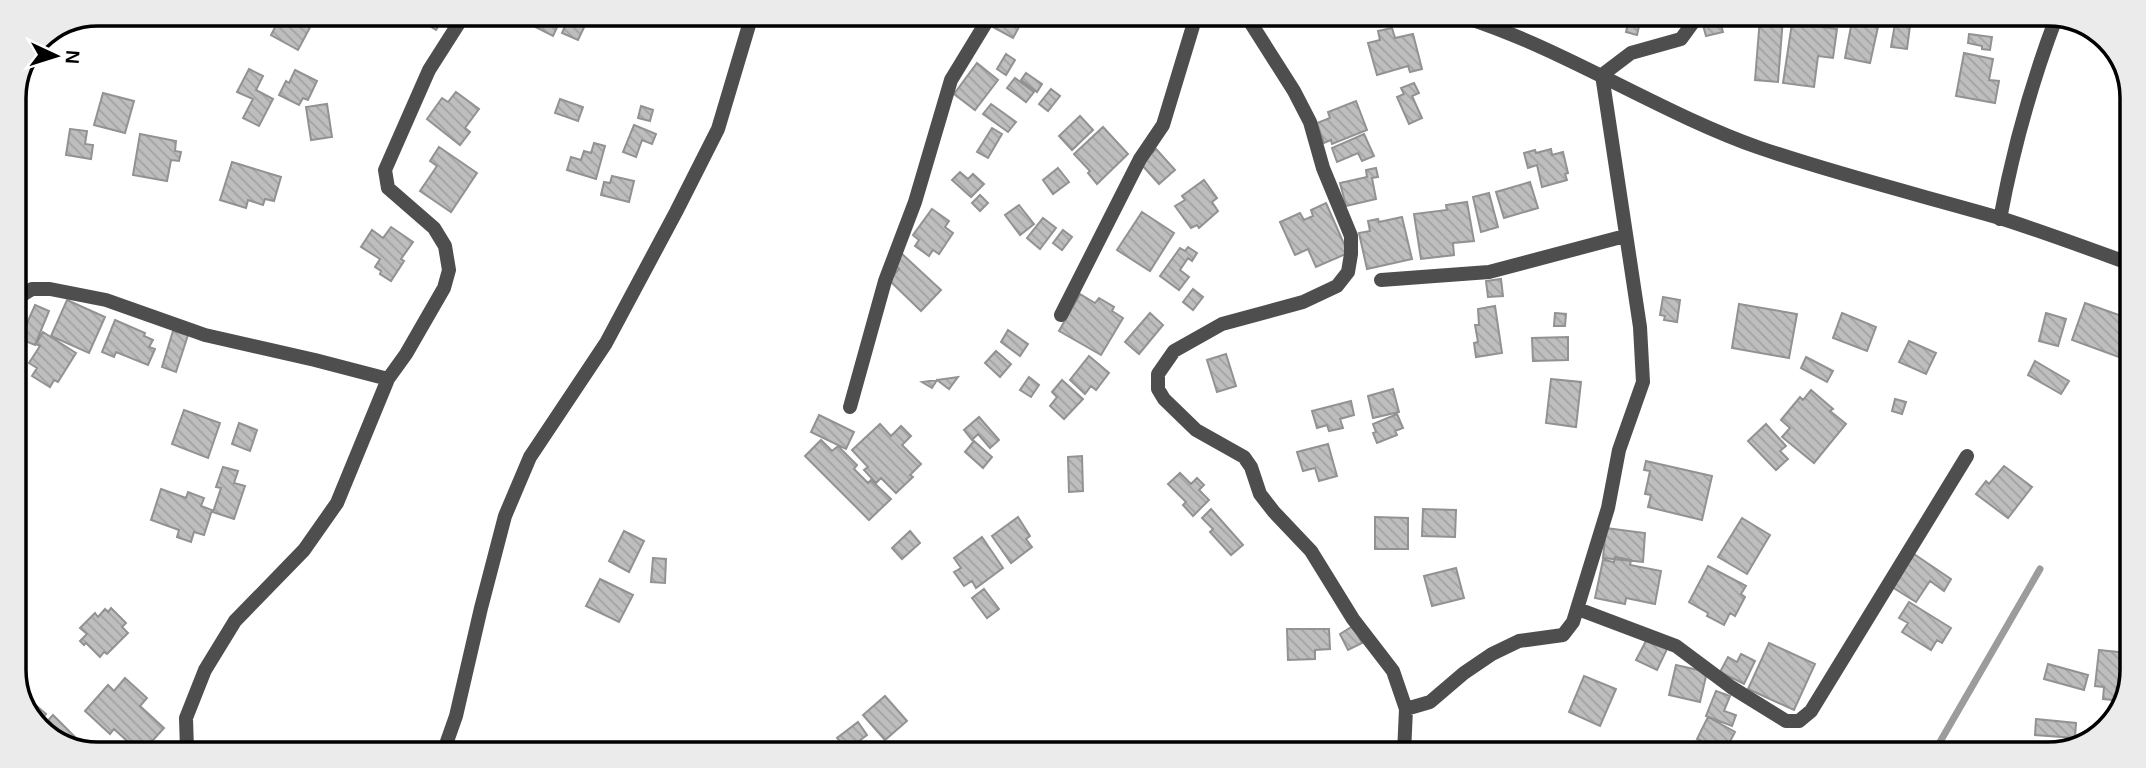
<svg xmlns="http://www.w3.org/2000/svg" width="2146" height="768" viewBox="0 0 2146 768" font-family="Helvetica,sans-serif">
  <style>
    .lines { fill: none; stroke-linecap: round; stroke-linejoin: round }
    .stream { stroke: #9c9c9c; stroke-width: 7 }
    .building { fill: url(#building-back-hatch); stroke: #929292; stroke-width: 2 }
    .minor { stroke: #4e4e4e; stroke-width: 14 }
    .tertiary { stroke: #4e4e4e; stroke-width: 14 }
    .rim { fill: none; stroke: #000; stroke-width: 3.5 }
  </style>
  <defs>
    <pattern id="building-back-hatch" width="6" height="6" patternUnits="userSpaceOnUse" patternTransform="scale(1.75)"><rect width="6" height="6" fill="#bebebe"/><path d="M-1 5l2 2M0 0l6 6M5-1l2 2" fill="none" stroke="#a2a2a2"/></pattern>
  </defs>
  <rect width="100%" height="100%" fill="#fff"/>
  <g class="lines">
    <path class="stream" d="M1933 754 2040 569"/>
  </g>
  <path class="building" d="M282 14H309L315 18 298 50 271 35Z
    M411 15H445L436 30Z
    M512 15H547L560 21 553 36Z
    M570 15H590L578 40 562 33Z
    M998 16H1025L1013 38 993 27Z
    M1701 18H1719L1723 32 1706 36Z
    M1760 18H1783L1778 82 1755 80Z
    M1896 18H1911L1907 49 1891 47Z
    M1629 19 1640 22 1637 35 1626 32Z
    M1852 21 1878 27 1870 63 1845 58Z
    M1792 23 1837 29 1833 58 1818 56 1814 87 1783 83Z
    M1392 28 1395 38 1413 34 1422 69 1410 72 1408 66 1377 75 1368 43 1380 40 1378 31Z
    M1969 34 1992 37 1990 50 1982 49V46L1968 43Z
    M1964 53 1993 59 1989 80 1999 81 1995 103 1956 96Z
    M1006 54 1015 60 1006 75 997 69Z
    M977 63 998 80 975 110 954 94Z
    M249 69 263 76 256 90 273 99 259 126 243 118 253 99 237 92Z
    M295 70 317 81 308 100 303 98 299 105 279 95 286 81 289 83Z
    M1026 73 1042 84 1037 92 1021 80Z
    M1015 78 1034 92 1026 102 1007 88Z
    M1414 83 1419 93 1412 96 1422 118 1409 124 1397 97 1404 94 1401 88Z
    M1051 89 1060 96 1048 111 1039 104Z
    M456 92 479 109 465 128 470 132 460 145 427 119 442 98 448 102Z
    M103 93 134 101 125 133 94 125Z
    M560 99 583 107 578 121 555 113Z
    M1356 101 1367 130 1332 144 1331 140 1324 143 1317 123 1330 118 1328 112Z
    M327 104 332 137 311 140 306 107Z
    M991 104 1016 122 1008 132 983 114Z
    M641 106 653 110 650 121 638 118Z
    M1080 116 1093 130 1072 150 1059 136Z
    M634 125 656 134 652 144 642 140 636 157 623 152Z
    M1103 127 1128 154 1097 184 1088 173 1090 171 1074 154Z
    M992 128 1002 134 988 158 977 152Z
    M70 129 87 131 85 144 93 145 91 159 66 155Z
    M140 134 176 141 175 151 181 152 179 161 171 160 167 181 133 175Z
    M1364 134 1374 156 1362 161 1358 153 1337 162 1332 148Z
    M594 143 605 146 596 179 567 170 571 157 581 160 584 151 591 153Z
    M439 147 477 173 451 212 420 191 437 166 430 161Z
    M1156 149 1175 170 1159 184 1141 164Z
    M1551 149 1552 155 1563 152 1568 173 1565 174 1567 180 1542 187 1537 165 1528 168 1524 153 1535 150 1536 153Z
    M232 162 281 177 274 201 265 199 263 205 248 200 246 208 220 200Z
    M1058 168 1069 182 1053 194 1043 180Z
    M1376 168 1378 177 1372 178 1376 199 1346 206 1340 183 1367 177 1366 170Z
    M960 172 968 179 973 174 984 184 971 197 952 180Z
    M612 176 634 181 629 202 601 195 604 182 610 183Z
    M1204 180 1217 198 1212 202 1218 211 1199 228 1197 225 1191 228 1175 206 1185 200 1182 196Z
    M1530 182 1538 208 1504 218 1496 192Z
    M1489 193 1498 227 1481 232 1473 197Z
    M980 195 988 203 980 211 972 203Z
    M1467 202 1474 241 1453 243 1454 255 1421 259 1414 214 1447 210 1446 205Z
    M1326 203 1348 253 1316 267 1308 249 1295 255 1280 222 1300 213 1304 220 1313 216 1311 210Z
    M1019 205 1034 224 1020 235 1005 215Z
    M932 209 949 221 945 227 953 233 939 254 933 250 929 256 915 246 919 240 913 235Z
    M1142 212 1174 233 1150 271 1117 250Z
    M1402 217 1412 259 1367 269 1359 233 1370 231 1368 221 1378 219 1379 222Z
    M1043 218 1056 228 1040 249 1027 238Z
    M391 227 413 242 401 259 404 261 391 281 380 274 381 271 375 267 380 259 361 247 372 230 383 238Z
    M1063 230 1072 237 1062 250 1053 243Z
    M1188 247 1197 253 1192 261 1188 258 1180 270 1189 277 1179 290 1160 276 1180 248 1185 251Z
    M901 253 941 290 921 311 889 280 899 269 892 262Z
    M1501 279 1503 296 1488 297 1486 281Z
    M1193 289 1203 297 1193 310 1183 302Z
    M1080 294 1095 303 1099 298 1114 307 1112 311 1123 318 1101 355 1059 331Z
    M1663 297 1680 300 1677 322 1664 320 1665 316 1660 315Z
    M67 300 105 317 89 353 51 336Z
    M2085 303 2130 319V361L2072 340Z
    M1739 304 1797 314 1789 358 1732 348Z
    M35 305 49 311 35 345 20 339Z
    M1495 306 1502 353 1476 357 1474 343 1478 342 1475 325H1479L1478 309Z
    M1150 313 1163 325 1139 354 1125 342Z
    M1555 313 1566 314 1565 326H1554Z
    M1842 313 1876 327 1867 351 1833 338Z
    M2046 313 2066 319 2058 346 2039 341Z
    M115 320 145 333 144 336 153 340 149 347 155 349 148 365 116 352 114 357 102 352Z
    M1008 330 1028 344 1020 356 1001 342Z
    M173 331 188 335 176 372 162 367Z
    M43 332 76 353 58 382 54 380 50 387 32 376 37 368 29 363 40 346 36 344Z
    M1568 337V360L1533 361 1532 338Z
    M1909 341 1936 353 1926 374 1899 362Z
    M996 351 1011 364 1000 377 985 363Z
    M1226 354 1236 386 1217 392 1207 360Z
    M1089 356 1109 373 1096 390 1091 386 1085 394 1070 380Z
    M1806 357 1833 371 1827 382 1801 368Z
    M2035 361 2069 381 2061 394 2028 375Z
    M958 377 949 389 937 380 932 388 922 382Z
    M1029 377 1039 385 1031 397 1020 390Z
    M1551 379 1581 382 1576 427 1546 423Z
    M1062 380 1083 399 1064 419 1050 406 1057 397 1052 392Z
    M1393 389 1399 412 1373 418 1368 396Z
    M1811 390 1833 409 1830 411 1846 424 1814 463 1782 437 1790 428 1781 420 1800 397 1803 400Z
    M1895 399 1906 402 1902 414 1892 411Z
    M1351 401 1354 415 1340 419 1343 428 1329 431 1327 425 1317 428 1312 411Z
    M184 410 220 423 208 458 172 444Z
    M1397 414 1403 428 1395 431 1397 435 1377 443 1373 433 1376 432 1373 424Z
    M819 415 854 432 846 449 811 432Z
    M979 417 999 440 990 448 978 434 972 440 964 430Z
    M239 423 257 430 250 451 232 444Z
    M880 424 891 436 901 426 911 436 902 445 921 464 910 475 913 477 896 493 881 478 876 483 864 470 868 467 852 450Z
    M1766 424 1786 446 1780 451 1788 459 1776 470 1748 441Z
    M821 440 832 451 838 446 857 465 854 469 868 483 871 480 891 499 869 520 805 456Z
    M974 441 992 457 983 468 965 452Z
    M1328 444 1337 476 1319 481 1315 468 1303 471 1297 452Z
    M1082 456 1083 491 1069 492 1068 457Z
    M1646 461 1712 476 1702 520 1648 507 1651 495 1645 494 1650 471 1644 470Z
    M2004 466 2032 487 2008 518 1976 494 1986 481 1989 484Z
    M223 467 238 471 234 483 245 486 234 519 213 512 221 488 216 487Z
    M1180 473 1191 484 1197 478 1204 485 1199 490 1209 500 1193 516 1183 505 1186 502 1168 484Z
    M161 489 186 498 188 492 204 498 201 506 212 510 204 535 194 532 191 542 177 537 179 530 151 520Z
    M1211 509 1243 545 1231 555 1210 532 1213 529 1202 518Z
    M1423 509 1456 510 1455 537 1422 536Z
    M1018 517 1030 536 1026 539 1032 547 1011 563 992 536Z
    M1375 517 1408 518V549H1375Z
    M1742 518 1770 535 1747 574 1718 557Z
    M14 526 25 531 14 554Z
    M1606 528 1645 533 1643 562 1603 558Z
    M624 531 644 541 629 572 609 561Z
    M910 531 920 543 902 559 892 548Z
    M982 537 1003 568 976 588 972 581 964 586 954 572 961 568 954 558Z
    M1914 554 1951 579 1944 591 1930 581 1916 602 1892 587Z
    M1615 557 1631 560 1630 565 1661 571 1655 604 1626 598 1625 604 1595 598 1603 560 1614 562Z
    M653 558 666 559 665 583 651 582Z
    M1708 566 1746 586 1741 594 1745 597 1735 616 1730 613 1724 625 1707 616 1708 613 1689 602Z
    M1456 568 1464 598 1432 606 1424 576Z
    M600 579 633 595 619 622 586 606Z
    M984 589 999 609 987 618 972 598Z
    M1909 602 1951 628 1942 643 1937 640 1931 650 1902 632 1908 623 1899 618Z
    M111 608 126 623 122 627 128 633 107 654 104 652 100 657 86 643 84 645 80 641 87 634 80 628 95 613 98 617 105 609 108 612Z
    M1353 626 1362 643 1348 650 1340 634Z
    M1287 629H1329L1330 649 1315 650V659L1288 660Z
    M1648 637 1668 647 1657 670 1636 660Z
    M1769 643 1815 664 1794 710 1748 689Z
    M2099 650 2128 653V697L2125 701 2103 699 2104 687 2095 686Z
    M1741 654 1755 661 1744 684 1720 672 1728 657 1737 662Z
    M2048 664 2088 675 2084 690 2044 679Z
    M1676 665 1707 672 1700 702 1669 695Z
    M1584 676 1616 689 1600 726 1569 712Z
    M125 678 147 698 140 706 164 728 144 750H137L114 729 110 734 85 711 108 685 114 691Z
    M1716 691 1730 696 1724 711 1736 715 1732 726 1706 716Z
    M21 693 46 714 37 726 32 722Z
    M885 696 907 721 885 740 863 715Z
    M53 715 85 747 82 750H71L41 728Z
    M1708 717 1735 732 1724 753 1697 752 1703 742 1697 739Z
    M2036 719 2076 723 2075 738 2035 735Z
    M858 722 867 735 847 750 837 738Z
    M1332 743 1357 752H1328Z"/>
  <g class="lines">
    <path class="minor" d="M1247 17 1294 91 1310 122 1323 168 1351 236V254L1348 272 1337 286 1303 302 1222 324 1174 351 1158 374V389L1164 399 1196 430 1244 457 1251 467 1260 494 1274 512 1311 551 1353 619 1393 671 1406 709 1404 753
      M2000 219C2013 149 2031 84 2056 18
      M1381 280 1489 272 1625 236
      M14 300 32 289H50L106 300 205 335 315 360 388 379
      M1061 315 1140 159 1163 125 1196 16
      M850 407 885 281 915 202 951 80 990 16
      M1578 609 1676 646 1731 687 1786 721H1799L1811 711 1967 456
      M1406 709 1430 702 1464 673 1492 654 1519 641 1563 635 1573 622 1608 508 1619 450 1643 382 1640 327 1602 75 1631 53 1681 39 1697 17
      M187 750 186 718 205 670 235 621 304 550 337 503 388 379 406 354 444 288 449 270 445 246 434 228 388 188 385 170 429 70 464 15
      M444 750 456 716 481 608 505 516 530 457 606 343 676 212 718 129 752 15"/>
    <path class="tertiary" d="M1464 17C1567 50 1658 112 1760 148 1839 175 1920 195 2000 218 2044 232 2087 248 2131 264"/>
  </g>
  <path d="M0 0H2146V768H0ZM98 26H2048A72 72 0 0 1 2120 98V670A72 72 0 0 1 2048 742H98A72 72 0 0 1 26 670V98A72 72 0 0 1 98 26Z" fill="#ebebeb" fill-rule="evenodd"/>
  <path class="rim" d="M98 26H2048A72 72 0 0 1 2120 98V670A72 72 0 0 1 2048 742H98A72 72 0 0 1 26 670V98A72 72 0 0 1 98 26Z"/>
  <g transform="translate(56 56) rotate(94)" stroke="#ffffff" stroke-width="5" paint-order="stroke">
  <path d="M0-5L12 26L0 18L-12 26Z" fill="#000000"/>
  <text y="-10" font-size="19" font-weight="bold" text-anchor="middle" fill="#000000">N</text>
  </g>
</svg>
